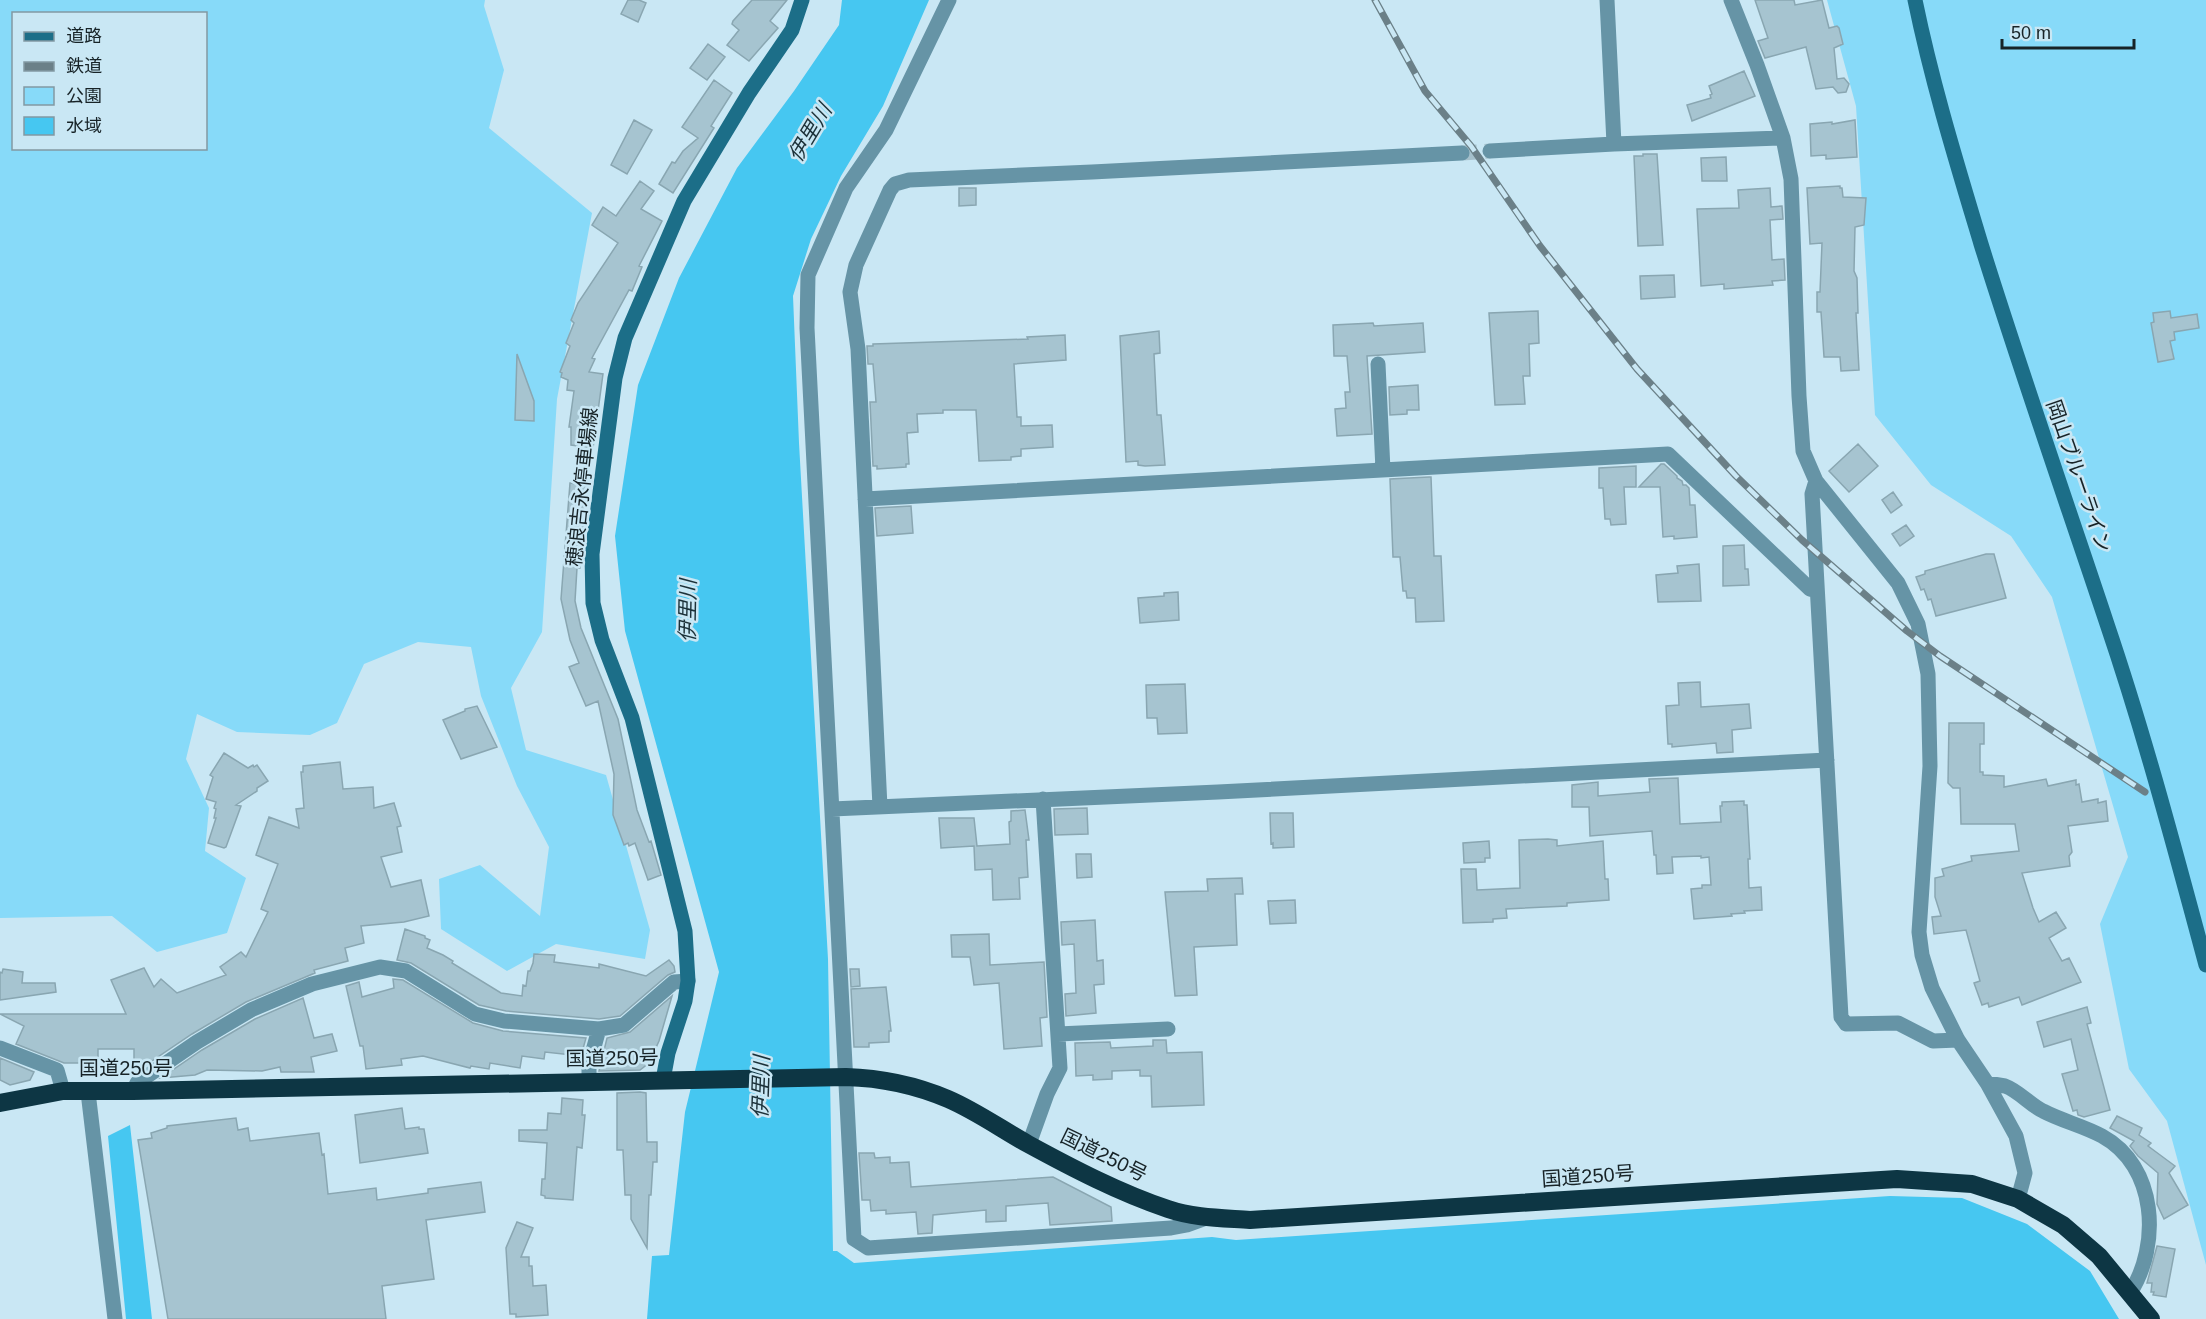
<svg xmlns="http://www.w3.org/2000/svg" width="2206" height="1319" viewBox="0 0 2206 1319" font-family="Arial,'Noto Sans JP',sans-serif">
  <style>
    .green { fill: #87daf9; fill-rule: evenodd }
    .water { fill: #46c7f1 }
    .building { fill: #a6c4d0; stroke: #89a6b1; stroke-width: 1.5 }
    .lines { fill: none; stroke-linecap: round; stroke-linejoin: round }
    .street-tunnel { stroke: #a5c0cb; stroke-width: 15; stroke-dasharray: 15 8; stroke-linecap: butt }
    .street { stroke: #6694a6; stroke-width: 15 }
    .secondary { stroke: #1c6e88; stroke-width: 15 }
    .highway { stroke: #0d3644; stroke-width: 18 }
    .rail-casing { stroke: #6b8088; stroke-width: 7 }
    .rail { stroke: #c9e7f4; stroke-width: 4.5; stroke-dasharray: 14; stroke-linecap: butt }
    .labels { text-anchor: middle; stroke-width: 5; stroke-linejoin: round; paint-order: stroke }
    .street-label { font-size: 20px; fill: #172327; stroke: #c9e7f4 }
    .water-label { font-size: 21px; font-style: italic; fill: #1c3139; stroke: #c9e7f4 }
  </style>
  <rect width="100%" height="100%" fill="#c9e7f4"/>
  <path class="green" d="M0 0H485L484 6 504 70 489 128 592 213 557 399 542 632 511 688 526 750 606 775 650 930 645 959 556 944 507 971 441 929 439 879 480 865 540 916 549 847 517 786 481 696 471 647 418 642 364 664 337 723 310 735 237 732 197 714 186 759 209 808 205 851 246 878 227 933 157 952 112 916 0 918ZM14 14H206V148H14Z
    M1827 0H2206V1265L2167 1121 2129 1069 2100 924 2128 857 2052 597 2011 536 1931 485 1875 415 1856 106Z"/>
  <path class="water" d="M842 0H929L883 106 841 176 811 239 793 296 799 443 828 959 833 1251H837L854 1263 1212 1237 1236 1240 1890 1196 1962 1198 2027 1224 2090 1271 2119 1319H647L652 1256 669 1255 685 1112 719 972 625 631 615 536 638 385 679 278 737 168 794 91 839 25Z
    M130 1125 152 1319H126L108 1136Z"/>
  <path class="building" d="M628 0H639L646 3 638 22 621 14Z
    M752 0H787L770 21 778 28 749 61 727 45 739 30 732 24 733 21Z
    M1755 0H1794L1795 5 1822 0 1829 28 1837 26 1839 28 1843 44 1834 48 1837 79 1844 78 1849 84 1846 92 1838 93 1833 87 1816 89 1806 47 1765 58 1758 41 1768 38Z
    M708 44 725 57 707 80 690 68Z
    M1744 71 1755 96 1692 121 1687 105 1711 98 1710 95 1712 94 1709 86Z
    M714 80 732 93 711 126 714 128 673 193 659 184 672 162 675 163 683 151 698 138 682 127Z
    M634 120 652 130 627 174 611 165Z
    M1855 120 1857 157 1826 159V155L1811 156 1810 124 1832 122V124Z
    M1643 154H1657L1663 245 1638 246 1634 156H1643Z
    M1726 157 1727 181H1702L1701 158Z
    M640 181 654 191 641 209 662 221 639 266 642 267 632 291 629 290 592 358 595 359 589 372 603 374 593 448 571 445V427H569L574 391 567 390 568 380 561 377 562 373 560 372 570 346 566 343 574 323 571 320 578 303 618 243 592 225 603 207 616 216Z
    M1840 186V188H1842L1843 197 1866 198 1864 225 1855 227 1854 271 1857 278 1858 313H1856L1859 370 1841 371 1840 357H1824L1821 312H1817V292H1820L1822 243 1810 244 1807 188Z
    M959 188H976V205L959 206Z
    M1770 188 1771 207 1782 206 1783 219 1770 220 1772 260 1784 259 1785 280 1772 281 1773 285 1724 289V284L1701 286 1697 209 1739 208 1738 190Z
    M1674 275 1675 297 1641 299 1640 276Z
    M1538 311 1539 343 1529 344 1530 376H1523L1525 404 1495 405 1489 313Z
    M2170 311 2171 318 2197 314 2199 328 2174 332 2175 340 2170 341 2174 359 2158 362 2151 323 2154 322 2153 313Z
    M1373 323 1374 326 1423 323 1425 352 1367 356 1372 434 1337 436 1335 409 1346 408 1345 392H1350L1347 356H1334L1333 325Z
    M1159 331 1160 353 1154 354 1157 415H1161L1165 465 1145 466 1138 465V461L1126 462 1120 336Z
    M1065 335 1066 360 1014 364 1017 417H1021V426L1052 425 1053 447 1021 449V456L1011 457V460L979 461 976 410H943V413L917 414 918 432 907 433 909 464H906V467L877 469V466H873L870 402H876L873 364H868L867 346H873V344L1028 339 1027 337Z
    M517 354 534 401V421L515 420Z
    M1418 385 1419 410H1407V414L1390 415 1389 387Z
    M1858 444 1878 466 1849 492 1829 471Z
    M1661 464H1664L1677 476V478L1682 481 1683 485H1686L1689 488 1690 505H1695L1697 537 1674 539V536L1663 537 1660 487H1639Z
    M1636 466V487H1624L1626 524 1611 525 1610 519H1605L1603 488H1599V468Z
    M1429 477H1431L1434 556H1441L1444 621 1416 622 1415 598H1407L1406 591H1403L1400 557H1393L1390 479Z
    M570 483 588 486 580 568H577L575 601 581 628 618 719 637 810 649 842 651 841 661 875 648 880 635 843 629 846 628 843 624 845 613 815 614 774 598 701 586 706 569 667 579 663 570 640 561 599Z
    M1893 492 1902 505 1891 513 1882 500Z
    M911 506 913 533 877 536 875 508Z
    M1906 525 1914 536 1900 546 1892 534Z
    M1744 545 1745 569H1748L1749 585 1723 586V546Z
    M1986 554H1994L2006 598 1936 616 1931 599 1928 600 1924 589 1921 590 1916 577 1925 574V571Z
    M1699 564 1701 601 1658 602 1656 575 1678 573 1677 566Z
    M1178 592 1179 620 1140 623 1138 598 1164 596V593Z
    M1700 682 1701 707 1749 704 1751 728 1732 730 1733 752 1717 753 1716 743 1672 747V744H1668L1666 706 1679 705 1678 683Z
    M1185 684 1187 733 1158 734 1157 718H1147L1146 685Z
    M477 706 497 747 461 759 443 720 465 711V709Z
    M1949 723H1984V744H1980V772H1983V775L2004 776V787L2046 779 2048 786 2076 780V785L2079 784 2082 802 2098 799V803L2106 801 2108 821 2068 826 2072 852 2069 856 2070 866 2022 873 2033 908 2039 922 2056 912 2066 928 2049 938 2062 961 2069 958 2081 982 2022 1005 2019 997 1989 1007 1988 1003 1982 1005 1974 983 1980 981 1966 930 1934 934 1932 917 1941 916 1935 897V878L1944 876 1942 869 1972 861 1971 856 2019 851 2015 824H1961L1960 788H1953L1948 783Z
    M224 753 248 768 253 765 254 767 257 765 268 781 257 788V791L236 805 241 806 226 847 224 848 208 843 216 818H214L216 809 214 808 216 802 206 799 213 777 210 775Z
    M340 762 343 789 373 787 374 808 394 803 401 826 397 827 402 852 381 857 391 887 421 880 429 916 404 922 361 926 364 943 345 948 348 961 314 970 315 973 246 1002 192 1034 140 1069 134 1063V1049H98V1063H64L16 1044 24 1026 0 1014H126L111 980 144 968 154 987 161 979 177 993 226 975 220 967 241 952 246 957 268 912 261 909 278 864 256 855 269 817 299 828 296 809 304 808 301 772H303V766Z
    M1678 778 1680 824 1721 822 1720 806H1722V802L1744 801V805H1747L1750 859H1748L1749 888 1761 887 1762 910 1744 911 1745 913 1731 914 1732 916 1694 919 1691 889 1702 888V885H1711L1709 857 1701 858V856L1672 857 1673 873 1657 874 1656 855H1654L1652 831 1590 836 1589 807H1572V785L1598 782V796L1650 792 1649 779Z
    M1087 808 1088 834 1055 835 1054 809Z
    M1025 810 1029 840H1026L1028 877 1019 878 1020 899 993 900 992 869 975 870 974 846 941 848 939 818H974L977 846 1010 844 1009 822 1011 821V811Z
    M1270 813H1293L1294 847 1273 848V843L1271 844Z
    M1548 839 1557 840V846L1603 841 1605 879H1608L1609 900 1567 903V906L1506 909 1507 918 1493 919V922L1463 923 1461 869H1476L1477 890 1520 888 1519 840Z
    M1489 841 1490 858H1485V862L1464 863 1463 843Z
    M1076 854H1091L1092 877 1077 878Z
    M1242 878 1243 894H1235L1237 945 1194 947 1197 995 1175 996 1165 892 1208 891 1207 879Z
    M1295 900 1296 923 1270 924 1268 901Z
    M1095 920 1097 961 1103 960 1104 984 1094 985 1096 1013 1066 1016 1065 994 1076 993 1074 944 1062 945 1061 922Z
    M405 929 425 936V938L430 940 427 948 443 955 453 961 452 963 501 993 522 996 523 985 526 986 528 971H530L533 963 534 954 555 955 554 962 599 968V964L646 976 669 960 674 966 675 972 668 975 620 1016 599 1019 506 1011 479 1005 411 963 397 960Z
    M989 934 990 965 1044 962 1047 1017 1040 1018 1042 1046 1004 1049 999 983 974 985 970 957H952L951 935Z
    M3 969 23 972 22 983H55L56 992 0 1000V972L2 973Z
    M850 969H859L860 986 851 987Z
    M393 979 403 980 473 1023 503 1031 586 1038 581 1056 545 1052 544 1059 522 1056 520 1068 490 1063 489 1069 471 1066 470 1068 423 1056 401 1059 402 1065 366 1069 363 1046H360L346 986 359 982 362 997 394 988Z
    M886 987 891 1031H889V1042L869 1043V1047H854L851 989Z
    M672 996 659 1041 649 1063 640 1070 599 1071 607 1038 630 1032Z
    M303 998 314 1038 332 1034 337 1051 311 1057 314 1072H281L280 1067 262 1071 207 1070 195 1075 161 1078 202 1050 255 1019Z
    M2087 1007 2091 1023 2087 1024 2110 1110 2084 1117 2078 1115 2077 1110 2073 1111 2062 1074 2078 1070 2071 1039 2044 1047 2037 1022Z
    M1153 1040H1166L1167 1053 1202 1052 1204 1105 1152 1107 1151 1076H1140V1070L1112 1071V1079L1093 1080V1075L1076 1076 1075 1043 1110 1042 1111 1048 1153 1046Z
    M0 1058 34 1072 30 1080 10 1085 0 1080Z
    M640 1092 646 1093 647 1142H657V1162H653L651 1195H649L647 1248 631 1219V1195H625L623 1150H617V1093Z
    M562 1098 583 1100 582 1115H585L582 1148 577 1147 573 1200 545 1198V1196L541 1195 542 1179H545L547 1143 519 1141V1130H547L548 1113 561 1114Z
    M402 1108 405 1129 419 1127V1129H424L428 1153 360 1163 355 1115Z
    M2117 1116 2142 1128 2139 1135 2151 1143 2148 1146 2175 1166 2169 1173 2188 1205 2164 1219 2157 1204 2158 1173 2138 1156 2130 1146 2134 1141 2110 1128Z
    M236 1118 238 1130 248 1128 250 1141 319 1133 322 1155 324 1154 328 1194 376 1188 377 1200 428 1193V1189L481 1182 485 1212 426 1220 434 1279 382 1286 386 1319H168L138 1140 152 1138 151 1133 167 1128V1126Z
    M859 1153H874L875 1158 890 1157V1163L909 1162 911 1187 1053 1177 1111 1207 1112 1221 1050 1225 1048 1203 1006 1206V1221L986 1222V1210L933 1215 932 1233 918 1234 916 1212 886 1214V1210L871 1211 870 1200H862Z
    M517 1222 533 1228 521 1257H529V1266H532L533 1286 546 1285 548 1315 516 1317V1314H510L506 1248Z
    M2157 1246 2175 1249 2166 1297 2153 1295 2154 1292H2151L2152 1283H2147Z"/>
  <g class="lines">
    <path class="street-tunnel" d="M1462 153 1490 151"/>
    <path class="street" d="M949 0 886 130 846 188 808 275 807 328 854 1239 868 1248 1171 1228 1187 1225 1209 1217
      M1607 0 1614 144
      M1731 0 1757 65 1783 138 1791 179 1799 396 1803 451 1816 481 1898 583 1918 624 1928 674 1930 766 1919 932 1922 955 1932 988 1958 1040 1987 1083 2016 1136 2025 1173 2018 1199
      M1490 151 1614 144 1783 138
      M1378 364 1383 470
      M1816 481 1812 494 1841 1017 1846 1024 1898 1023 1933 1041 1958 1040
      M865 499 1668 454 1810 589 1817 591
      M880 807 858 349 850 292 856 265 890 190 895 184 909 180 1092 172 1462 153
      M832 809 1218 792 1827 760
      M1058 1034 1168 1029
      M0 1048 57 1070 63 1091
      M589 1081V1065L599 1029
      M1987 1083C1993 1084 1999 1085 2005 1086 2019 1091 2030 1105 2043 1111 2062 1121 2084 1126 2102 1136 2157 1166 2161 1245 2130 1293
      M133 1091 137 1083 197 1042 251 1010 312 984 380 967 406 971 475 1014 504 1021 599 1029 624 1025 674 982 688 981
      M88 1092 115 1319
      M1029 1144 1047 1094 1060 1068 1043 799"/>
    <path class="secondary" d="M1915 0C1932 83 1957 164 1981 244 2021 372 2065 498 2107 624 2145 736 2175 850 2206 965
      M663 1080 668 1053 685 1001 688 981 685 931 632 718 602 640 593 603 592 554 615 378 625 338 684 201 749 93 792 30 802 0"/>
    <path class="highway" d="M0 1103 63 1091H133L846 1077C882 1078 915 1085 948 1099 976 1111 1001 1129 1028 1144 1072 1168 1120 1193 1168 1209 1194 1218 1223 1218 1250 1220L1897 1179 1972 1184 2018 1199 2063 1225 2099 1256 2151 1319"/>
    <defs>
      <path id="rail" d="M1375 0 1425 91 1471 146 1540 246 1637 369 1736 476 1802 540 1907 631 1940 656 2145 792"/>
    </defs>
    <use href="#rail" class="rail-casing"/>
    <use href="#rail" class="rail"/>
  </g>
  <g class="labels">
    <g class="street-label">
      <text transform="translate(2079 476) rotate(71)" y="7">岡山ブルーライン</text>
      <text transform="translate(582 487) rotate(-84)" y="7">穂浪吉永停車場線</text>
      <text transform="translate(612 1058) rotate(-1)" y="7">国道250号</text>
      <text x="126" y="1075">国道250号</text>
      <text transform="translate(1104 1155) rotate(26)" y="7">国道250号</text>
      <text transform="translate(1588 1176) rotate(-4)" y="7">国道250号</text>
    </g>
    <g class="water-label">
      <text transform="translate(810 133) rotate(-59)" y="7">伊里川</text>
      <text transform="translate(688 611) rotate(-89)" y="7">伊里川</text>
      <text transform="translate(761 1087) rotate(-88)" y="7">伊里川</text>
    </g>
  </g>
  <rect x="12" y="12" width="195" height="138" fill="#c9e7f4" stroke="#8299a2" stroke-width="1.5"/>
  <rect x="24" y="32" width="30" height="9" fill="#1c6e88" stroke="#8299a2" stroke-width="1.5"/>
  <text x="66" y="42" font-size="18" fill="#172327">道路</text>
  <rect x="24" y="62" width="30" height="9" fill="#6b8088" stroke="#8299a2" stroke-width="1.5"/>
  <text x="66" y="72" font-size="18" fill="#172327">鉄道</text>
  <rect x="24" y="87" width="30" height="18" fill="#87daf9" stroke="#8299a2" stroke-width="1.5"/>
  <text x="66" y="102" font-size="18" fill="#172327">公園</text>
  <rect x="24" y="117" width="30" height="18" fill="#46c7f1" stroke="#8299a2" stroke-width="1.5"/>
  <text x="66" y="132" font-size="18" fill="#172327">水域</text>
  <path d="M2002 39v9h132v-9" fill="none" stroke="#172327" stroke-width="3"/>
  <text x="2011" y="39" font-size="18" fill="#172327" stroke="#c9e7f4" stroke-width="4.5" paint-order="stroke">50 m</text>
</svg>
